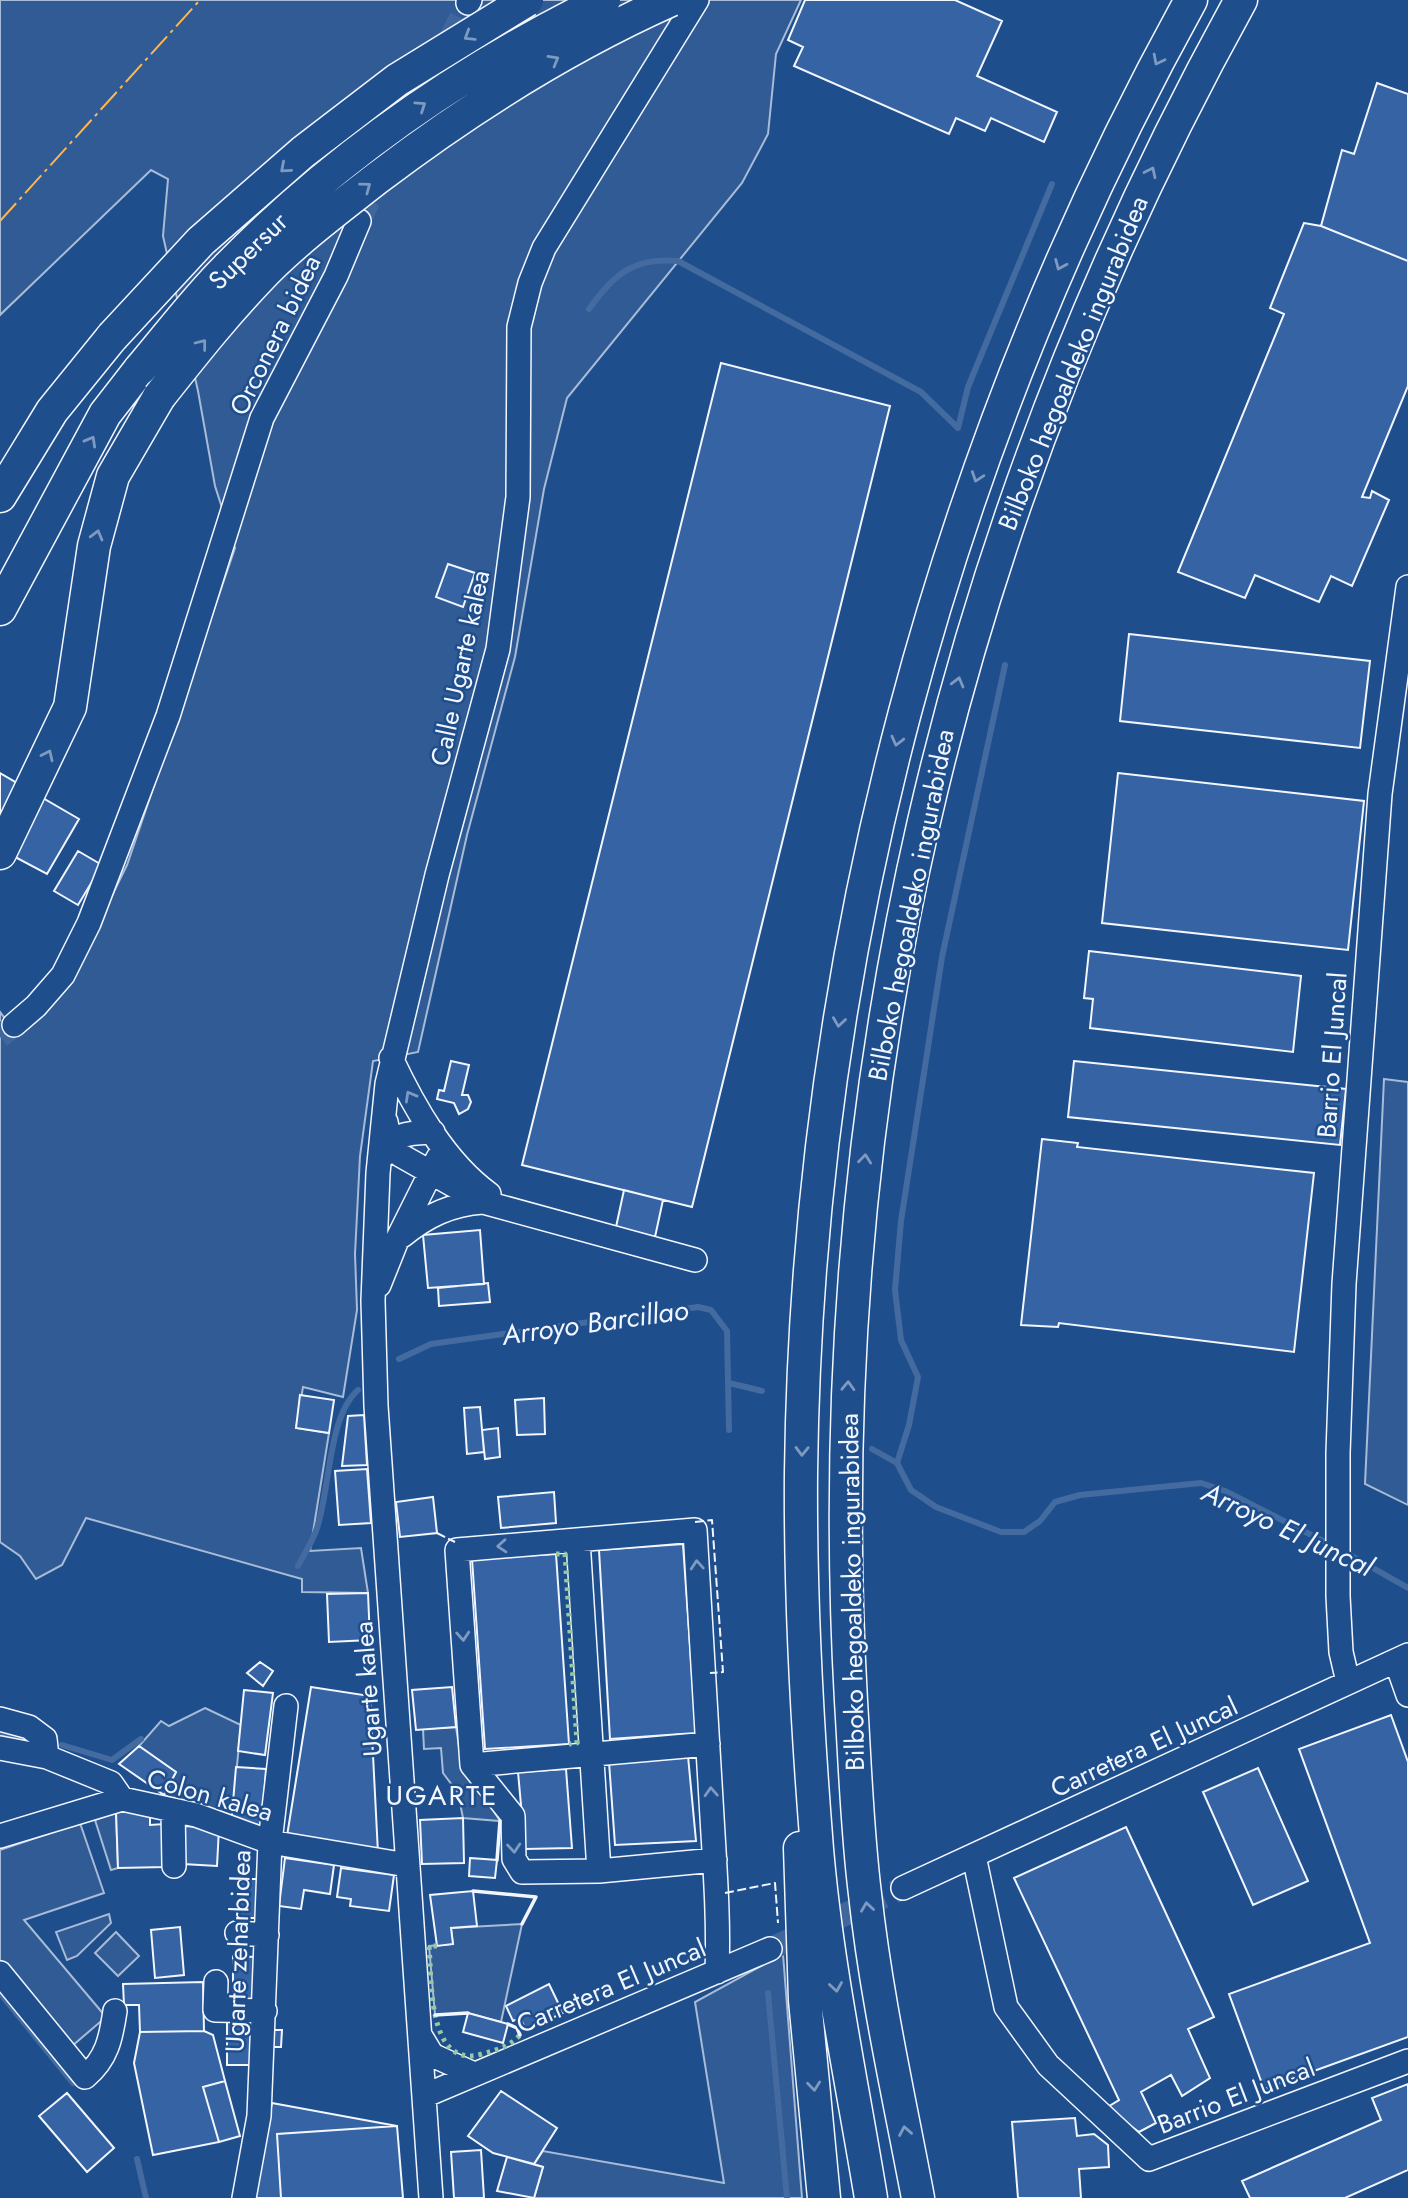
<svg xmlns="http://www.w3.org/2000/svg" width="1408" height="2198" viewBox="0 0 1408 2198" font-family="Jost,sans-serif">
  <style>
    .green { fill: #305b95; stroke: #a8bbd7; stroke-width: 2 }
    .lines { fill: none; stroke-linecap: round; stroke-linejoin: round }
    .stream { stroke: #446ba0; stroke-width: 6 }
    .building { fill: #3563a3; stroke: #f2f6ff; stroke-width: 2 }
    .minor-tunnel { stroke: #3f679d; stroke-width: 23; stroke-dasharray: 23 11; stroke-linecap: butt }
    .minor-casing { stroke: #f2f6ff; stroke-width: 26 }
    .highway-casing { stroke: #f2f6ff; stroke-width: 35 }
    .minor { stroke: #1f4e8c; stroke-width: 23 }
    .highway { stroke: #1f4e8c; stroke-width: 32 }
    .highway-bridge-casing { stroke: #f2f6ff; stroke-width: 35; stroke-linecap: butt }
    .highway-bridge { stroke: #1f4e8c; stroke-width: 32 }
    .hedge { stroke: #97c8a6; stroke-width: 5; stroke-dasharray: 3.5 5; stroke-linecap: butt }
    .fence { stroke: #f2f6ff; stroke-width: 2; stroke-dasharray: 9 3.5; stroke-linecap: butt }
    .wall { stroke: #f2f6ff; stroke-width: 3.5 }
    .power { stroke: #ffb74d; stroke-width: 2; stroke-dasharray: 24 5 3.5 5; stroke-linecap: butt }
    .oneway { stroke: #7e9ac0 }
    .labels { text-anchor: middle; stroke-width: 5; stroke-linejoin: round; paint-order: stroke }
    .street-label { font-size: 26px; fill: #f2f6ff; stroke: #1f4e8c }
    .water-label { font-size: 28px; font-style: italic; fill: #f2f6ff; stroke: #1f4e8c }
    .neighbourhood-label { font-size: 28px; letter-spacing: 2px; fill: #f2f6ff; stroke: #1f4e8c }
  </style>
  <rect width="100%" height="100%" fill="#1f4e8c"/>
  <path class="green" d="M0 0H801L776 54 768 134 742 183 567 398 544 489 515 657 467 835 418 1052 373 1061 360 1156 355 1254 357 1310 343 1397 303 1387 296 1428 329 1433 310 1551 361 1548 368 1593 302 1592V1579L86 1518 62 1565 36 1579 20 1556 0 1542V1012L16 1033 99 922 127 865 235 548 215 486 198 391 163 236 168 179 151 170 0 315Z
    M1384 1079 1408 1082V1505L1365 1484Z
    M205 1708 241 1725 231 1826 164 1795 176 1772 139 1746 161 1721 169 1726Z
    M456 1727 461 1760 500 1821 463 1818 458 1793 443 1773 441 1748 424 1749 423 1729Z
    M116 1812 118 1868 111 1870 95 1820Z
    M80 1823 104 1893 24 1920 106 2017 72 2046 0 1961V1850Z
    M109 1914 111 1923 77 1956 67 1960 56 1932Z
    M522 1924 501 2022 468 2013 435 2015 429 1946 453 1944 451 1928Z
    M116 1932 139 1956 118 1976 95 1953Z
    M783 1954 802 2198H534L543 2167 534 2164 543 2151 724 2183 695 2002Z"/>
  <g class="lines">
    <path class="stream" d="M589 309C614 274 634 257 678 261L921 392 958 428 968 387 1052 184
      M399 1359 431 1344 698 1307 711 1310 727 1331 729 1430
      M729 1383 762 1391
      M872 1449 897 1463 911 1490 936 1507 1001 1532H1024L1040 1521 1055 1502 1080 1495 1201 1483 1225 1491 1333 1546
      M897 1463 909 1425 918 1377 901 1340 895 1290 901 1221 942 957 1005 665
      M1343 1551 1408 1588
      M298 1566C304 1554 313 1541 317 1528 330 1490 328 1416 358 1390
      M0 1734 26 1737
      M62 1745 112 1760 141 1739
      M0 1993 73 2083
      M768 1993 787 2198
      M137 2159 146 2198"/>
  </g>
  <path class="building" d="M805 0H955L1002 21 977 76 1057 112 1044 142 991 118 985 131 956 118 949 134 794 66 803 47 788 40Z
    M1377 83 1408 94V261L1321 226 1342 150 1354 154Z
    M1304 223 1321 226 1408 261V386L1362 497 1370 498 1372 491 1389 500 1352 586 1331 576 1319 602 1255 575 1245 598 1178 572 1284 314 1270 308Z
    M721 363 890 406 692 1207 522 1165Z
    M448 564 475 573 463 607 436 597Z
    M1129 634 1370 661 1360 748 1120 721Z
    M0 773 79 819 47 874 0 849Z
    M1118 773 1364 801 1348 950 1102 923Z
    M78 851 102 865 78 905 54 891Z
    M1089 951 1301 976 1293 1052 1090 1028 1093 999 1084 998Z
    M451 1061 469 1065 462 1095H468L471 1102 468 1109 459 1114 454 1103 437 1099 439 1090 444 1091Z
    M1074 1061 1346 1089 1340 1145 1068 1117Z
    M1042 1139 1078 1143 1077 1147 1314 1173 1294 1352 1059 1323 1058 1327 1021 1325Z
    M624 1190 663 1200 655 1237 616 1227Z
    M480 1230 484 1284 428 1288 423 1235Z
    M488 1283 490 1302 439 1306 438 1288Z
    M300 1395 334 1400 329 1433 296 1428Z
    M544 1398 545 1434 517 1435 515 1400Z
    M480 1407 484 1452 467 1454 464 1408Z
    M364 1415 367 1465 342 1466 348 1416Z
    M498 1428 500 1457 485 1459 482 1430Z
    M367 1469 371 1523 339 1525 335 1471Z
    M554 1492 556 1523 501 1528 498 1497Z
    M433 1497 437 1533 400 1537 396 1502Z
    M683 1544 696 1733 610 1739 599 1550Z
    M556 1554 569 1744 485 1749 472 1559Z
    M368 1593 370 1640 329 1642 327 1594Z
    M260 1662 273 1671 263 1686 247 1673Z
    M311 1687 370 1696 378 1853 287 1836Z
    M452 1687 456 1727 416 1730 412 1690Z
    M244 1690 273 1693 265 1755 238 1751Z
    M1391 1715 1408 1762V2037L1264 2089 1229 1994 1370 1943 1299 1749Z
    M139 1746 176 1772 164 1795 119 1764Z
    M688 1756 696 1841 615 1845 609 1762Z
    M236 1767 266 1769 264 1799 271 1829 231 1826Z
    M1258 1768 1308 1881 1253 1905 1203 1792Z
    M566 1769 572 1848 525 1849 518 1772Z
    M150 1811V1825L164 1824 165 1867 118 1868 116 1812Z
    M463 1818 464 1863 422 1864 420 1820Z
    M183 1826 219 1828 217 1866 183 1864Z
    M1126 1827 1214 2017 1188 2029 1210 2078 1182 2096 1171 2075 1141 2092 1156 2123 1139 2132 1106 2108 1119 2100 1014 1878Z
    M285 1858 334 1865 330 1894 304 1890 301 1909 279 1906Z
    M470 1858 497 1860 495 1878 469 1876Z
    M341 1868 394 1875 389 1911 350 1906 351 1899 337 1897Z
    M239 1879H261V1918H239Z
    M473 1891 477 1926 451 1928 453 1944 437 1946 430 1895Z
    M180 1927 184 1975 155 1978 151 1930Z
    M233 1956 257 1957V2000H233Z
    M203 1982 204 2031 140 2032 139 2005H124L123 1984Z
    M549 1984 563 2013 526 2030 520 2018 513 2021 506 2006Z
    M468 2013 508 2024 503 2043 463 2032Z
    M227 2020H258V2065H227Z
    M271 2030H282L281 2047H271Z
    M204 2031 213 2035 225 2081 203 2087 219 2142 153 2155 134 2063 140 2032Z
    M225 2081 240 2136 219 2142 203 2087Z
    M1408 2084V2170L1345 2198H1250L1242 2181 1381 2120 1372 2098Z
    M501 2091 557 2128 534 2164 493 2153 468 2136Z
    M67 2093 114 2148 87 2172 39 2116Z
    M272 2103 397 2126 277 2134 281 2198H251Z
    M1075 2118 1077 2136 1094 2134 1108 2145 1109 2167 1079 2169 1081 2198H1018L1012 2122Z
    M397 2126 403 2198H281L277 2134Z
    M481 2150 484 2198H454L451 2152Z
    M507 2157 543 2167 534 2198 497 2191Z"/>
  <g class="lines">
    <path class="minor-tunnel" d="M359 221 468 3
      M0 1037 14 1025
      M770 1949 903 1888"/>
    <defs>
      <path id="minor" d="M468 3 470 0
        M14 1025 36 1006 63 975 89 923 168 716 262 418 336 276 359 221
        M391 1058C414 1107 445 1162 489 1194
        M386 1122 390 1143 400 1155 483 1202 695 1260
        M384 1155C391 1132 412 1133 433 1132
        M402 1236C426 1216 451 1204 483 1202
        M379 1285 397 1240 438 1158
        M578 1540 599 1871
        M1396 1661 1408 1695
        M1348 1682 1341 1652 1338 1596V1453L1344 1284 1380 794 1408 587
        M0 1719 29 1727 45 1739 47 1757
        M0 1748 47 1757 111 1783 122 1799
        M472 1765 708 1744
        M173 1810 174 1866
        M0 1836 122 1799 196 1815 270 1842 407 1865
        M974 1856 1006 2007 1048 2065 1149 2159 1408 2061
        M715 1860 599 1871 522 1872 514 1859 513 1816 472 1765 457 1550 695 1530 712 1817C715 1869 719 1920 717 1972
        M903 1888 1408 1655
        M237 1933 267 1935
        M0 1973 85 2077C107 2059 111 2038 115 2011
        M216 1982 215 2010 265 2011
        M420 2035 432 2055 474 2074
        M424 2096 770 1949
        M244 2198 259 2116 270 1842 286 1706
        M431 2198 376 1406 373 1301 378 1173 387 1084 437 875 498 649 518 497 519 327 530 283 544 248 697 0"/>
      <path id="highway" d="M0 496 52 411 112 337
        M0 609 105 414 140 369
        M0 853 70 707 94 546 113 476 159 397
        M800 1848 805 2000 824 2198
        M871 2198C852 2082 827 1966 817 1849 807 1724 800 1598 801 1473 807 959 942 450 1191 0
        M918 2198C899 2097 876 1996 865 1894 857 1830 855 1765 851 1701 817 1099 949 527 1241 0"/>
    </defs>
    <use href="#minor" class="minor-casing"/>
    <use href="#highway" class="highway-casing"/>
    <use href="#minor" class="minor"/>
    <use href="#highway" class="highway"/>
    <defs>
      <path id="highway-bridge" d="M112 337 201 241 303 152 397 80 527 0
        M140 369C168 336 195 300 226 269 334 158 465 68 604 0
        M159 397C193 354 227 311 266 271 299 238 339 208 376 179 468 109 566 47 671 0"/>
    </defs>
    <use href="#highway-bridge" class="highway-bridge-casing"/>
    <use href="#highway-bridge" class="highway-bridge"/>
    <path class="hedge" d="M556 1554H565L577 1743 569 1744
      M437 1946H429C432 1980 427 2070 482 2054 497 2050 510 2046 520 2035"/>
    <path class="fence" d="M695 1522 712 1520 723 1672 710 1673
      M437 1533 455 1542
      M725 1893 775 1883 778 1923"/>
    <path class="wall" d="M497 1860 500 1821
      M473 1891 536 1897 522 1924
      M435 2015 468 2013
      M508 2024 517 2028 520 2035"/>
    <path class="power" d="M0 221 200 0"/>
  </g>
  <defs><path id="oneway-chevron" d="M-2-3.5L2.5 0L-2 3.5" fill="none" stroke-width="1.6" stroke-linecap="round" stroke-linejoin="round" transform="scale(1.75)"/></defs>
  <g class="oneway">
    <use href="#oneway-chevron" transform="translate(469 36) rotate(148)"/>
    <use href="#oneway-chevron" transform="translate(554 60) rotate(-30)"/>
    <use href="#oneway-chevron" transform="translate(1158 60) rotate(117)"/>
    <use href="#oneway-chevron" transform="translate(421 106) rotate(-34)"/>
    <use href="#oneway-chevron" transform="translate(285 168) rotate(139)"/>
    <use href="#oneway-chevron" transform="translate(1151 172) rotate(-64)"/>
    <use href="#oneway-chevron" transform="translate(366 187) rotate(-37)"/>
    <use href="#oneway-chevron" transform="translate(1060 265) rotate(113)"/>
    <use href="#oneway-chevron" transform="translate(202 344) rotate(-52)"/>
    <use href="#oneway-chevron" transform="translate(91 441) rotate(-61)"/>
    <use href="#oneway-chevron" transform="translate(977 477) rotate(109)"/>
    <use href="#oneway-chevron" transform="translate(97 535) rotate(-75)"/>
    <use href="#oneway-chevron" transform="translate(958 682) rotate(-75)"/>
    <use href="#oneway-chevron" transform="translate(897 741) rotate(104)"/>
    <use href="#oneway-chevron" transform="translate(48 755) rotate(-65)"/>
    <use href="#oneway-chevron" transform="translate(839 1022) rotate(98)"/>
    <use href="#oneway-chevron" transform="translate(410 1096) rotate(-119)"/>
    <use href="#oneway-chevron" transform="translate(865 1159) rotate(-84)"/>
    <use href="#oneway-chevron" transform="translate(848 1386) rotate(-88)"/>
    <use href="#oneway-chevron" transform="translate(802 1451) rotate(91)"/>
    <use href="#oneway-chevron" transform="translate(502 1546) rotate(176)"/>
    <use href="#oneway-chevron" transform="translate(697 1565) rotate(-94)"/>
    <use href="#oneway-chevron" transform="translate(463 1636) rotate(86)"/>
    <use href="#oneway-chevron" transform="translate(711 1792) rotate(-93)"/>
    <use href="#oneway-chevron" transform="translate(514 1848) rotate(85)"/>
    <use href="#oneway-chevron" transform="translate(867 1907) rotate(-98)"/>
    <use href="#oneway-chevron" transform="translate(836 1987) rotate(81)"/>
    <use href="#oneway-chevron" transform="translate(814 2086) rotate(84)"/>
    <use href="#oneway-chevron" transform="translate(905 2131) rotate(-100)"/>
  </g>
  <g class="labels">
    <g class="street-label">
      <text transform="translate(248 251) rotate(-44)" y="9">Supersur</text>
      <text transform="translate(275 335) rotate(-64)" y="9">Orconera bidea</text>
      <text transform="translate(1073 363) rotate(-68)" y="9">Bilboko hegoaldeko ingurabidea</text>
      <text transform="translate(460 668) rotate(-78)" y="9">Calle Ugarte kalea</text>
      <text transform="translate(911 905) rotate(-79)" y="9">Bilboko hegoaldeko ingurabidea</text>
      <text transform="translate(1332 1055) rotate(-86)" y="9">Barrio El Juncal</text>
      <text transform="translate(852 1592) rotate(-91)" y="9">Bilboko hegoaldeko ingurabidea</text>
      <text transform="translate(368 1689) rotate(-94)" y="9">Ugarte kalea</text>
      <text transform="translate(1144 1747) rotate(-25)" y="9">Carretera El Juncal</text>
      <text transform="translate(210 1795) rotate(16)" y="9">Colon kalea</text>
      <text transform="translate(238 1951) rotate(-88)" y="9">Ugarte zeharbidea</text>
      <text transform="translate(611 1986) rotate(-23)" y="9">Carretera El Juncal</text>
      <text transform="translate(1236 2096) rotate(-21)" y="9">Barrio El Juncal</text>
    </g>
    <g class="water-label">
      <text transform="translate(595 1322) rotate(-8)" y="10">Arroyo Barcillao</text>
      <text transform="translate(1288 1529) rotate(25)" y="10">Arroyo El Juncal</text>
    </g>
    <g class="neighbourhood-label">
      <text x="442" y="1805">UGARTE</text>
    </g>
  </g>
</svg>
